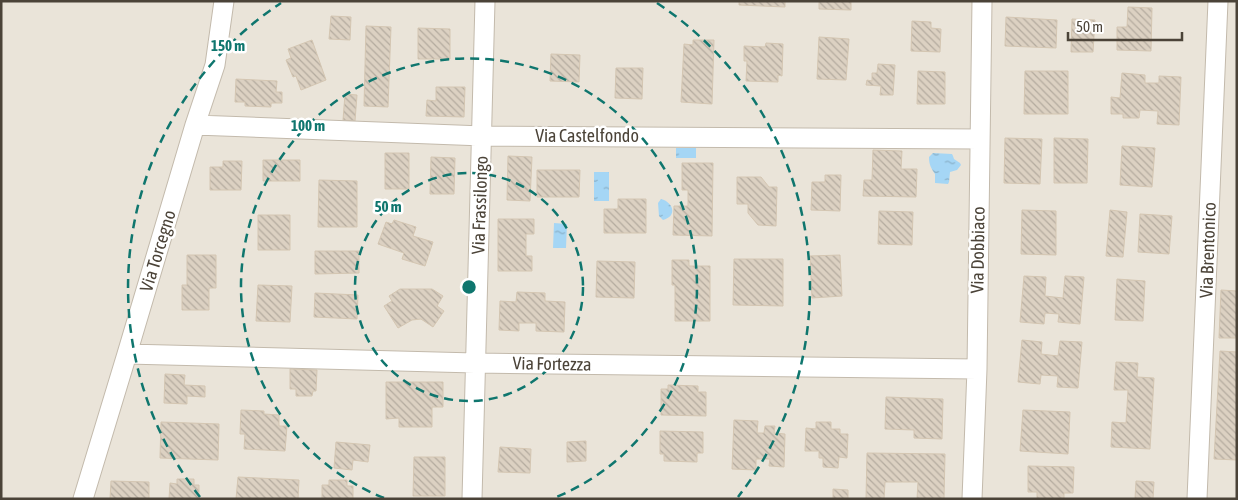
<svg xmlns="http://www.w3.org/2000/svg" width="1238" height="500" viewBox="0 0 1238 500" font-family="'Asap Condensed',sans-serif">
  <style>
    .residential { fill: #eae4d9 }
    .water { fill: url(#water-ripples) }
    .building { fill: url(#building-back-hatch); stroke: #d4c6b2 }
    .lines { fill: none; stroke-linecap: round; stroke-linejoin: round }
    .minor-casing { stroke: #c3baac; stroke-width: 21 }
    .minor { stroke: #fff; stroke-width: 19 }
    .ring { fill: none; stroke: #0f766e; stroke-width: 2.5; stroke-dasharray: 9 6 }
    .labels { text-anchor: middle; stroke-width: 5; stroke-linejoin: round; paint-order: stroke }
    .street-label { font-size: 18px; fill: #4b4338; stroke: #fff }
    .centre { fill: #0f766e; stroke: #fff; stroke-width: 2.5 }
    .ring-label { font-size: 15px; text-anchor: middle; font-weight: bold; fill: #0f766e; stroke: #fff; stroke-width: 5; stroke-linejoin: round; paint-order: stroke }
  </style>
  <defs>
    <pattern id="water-ripples" width="26" height="14" patternUnits="userSpaceOnUse" patternTransform="scale(1.25)"><rect width="26" height="14" fill="#a5d6f5"/><path d="M2 4q2-2 4 0t4 0M15 11q2-2 4 0t4 0" fill="none" stroke="#88afc7"/></pattern>
    <pattern id="building-back-hatch" width="6" height="6" patternUnits="userSpaceOnUse" patternTransform="scale(1.25)"><rect width="6" height="6" fill="#dcd1c2"/><path d="M-1 5l2 2M0 0l6 6M5-1l2 2" fill="none" stroke="#b4ab9f"/></pattern>
  </defs>
  <rect width="100%" height="100%" fill="#f6f2eb"/>
  <path class="residential" d="M1 1H1237V499H1Z"/>
  <path class="water" d="M676 148H696V158H676Z
    M933 153 952 154 953 156 954 159 960 163 961 165 957 170 950 172 949 182 948 184 935 183V174C931 168 929 165 929 157Z
    M594 172H609V201H594Z
    M661 199C673 202 678 216 663 220L659 216 658 203Z
    M554 223 567 224 566 248H553Z"/>
  <path class="building" d="M739 1H785V7L739 5Z
    M819 1H851V10L819 9Z
    M1128 7 1152 8 1151 51 1117 50V27H1127Z
    M331 16 351 17 350 40 329 39Z
    M1006 17 1057 20 1056 48 1005 46Z
    M1072 19 1095 20 1093 52H1071Z
    M912 21 931 22V28L941 29 940 52 911 51Z
    M366 26 391 27 388 107 364 106Z
    M418 28 450 29V59H418Z
    M819 37 849 39 846 80 817 79Z
    M312 40 326 80 301 90 296 76 293 77 286 60 291 58 288 49Z
    M693 40H714L712 104 681 102 684 44 693 45Z
    M766 43 783 44 782 76 778 75V82L746 81 747 61H744V46L765 47Z
    M551 54 580 55 579 82 550 81Z
    M878 64 895 65 893 95H880L881 86 866 85 867 80 872 81V73H877Z
    M616 68H643L642 99 615 98Z
    M918 71 945 72V104H917Z
    M1025 71H1068V114H1024Z
    M1122 73 1145 75V83H1159V76L1181 77 1179 125 1157 124 1158 111 1140 110 1139 118H1123V114H1111V97L1120 98Z
    M236 79 277 81 276 92H282V103H271V107L245 106V102H235Z
    M436 87H465L464 117 426 116 427 100 436 101Z
    M345 94 357 95 355 121 343 120Z
    M1005 138 1042 139 1040 184 1004 183Z
    M1054 138 1088 139 1087 183H1054Z
    M1122 146 1155 148 1152 187 1120 185Z
    M873 150 902 151 901 169H917L916 197 863 196 864 180H872Z
    M385 153H409V189H385Z
    M508 156 532 157 530 201 507 200Z
    M431 157 455 158 454 194H430Z
    M263 160H300V181H263Z
    M223 161H242L241 190H210V167H223Z
    M682 163H713L712 236 673 235 674 206H688V190H682Z
    M537 170H580L579 197H537Z
    M825 175H841L840 211 811 210 812 182H825Z
    M737 177H761L769 187H777L776 226 758 225 748 213V204H737Z
    M319 180 357 181V227H318Z
    M618 199H646V233H604V209H618Z
    M1022 210 1056 211V255L1021 254Z
    M1110 210 1127 212 1123 257 1106 256Z
    M879 211 913 212 912 245 878 244Z
    M1140 214 1172 216 1169 254 1138 252Z
    M258 215H290V250H258Z
    M498 219H534V234H526V256H532V271H498Z
    M394 220 416 227 413 236 433 242 425 266 402 259 404 253 378 244 386 222 392 224Z
    M315 251H359V273L315 274Z
    M187 255H216V288H209V310H182V285H187Z
    M840 255 842 296 812 298 810 256Z
    M734 259H783V306L733 305Z
    M672 260H689V266H710V321H675V285H672Z
    M597 261 635 262 634 298 596 297Z
    M1024 276 1046 277 1045 296 1063 298 1065 276 1084 277 1080 324 1058 322 1059 314 1045 313 1044 324 1020 322Z
    M1117 279 1145 281 1143 321 1115 320Z
    M258 285 292 286 290 322 256 321Z
    M400 289H432L443 296 437 306 444 311 433 327 421 319 412 320 398 328 384 306 392 301 389 296Z
    M1221 290 1237 291V338H1219Z
    M517 292 545 293V301L565 302 564 332 536 331V323H519V331L499 330 500 301 516 302Z
    M315 293 358 295 357 319 314 317Z
    M1022 340 1042 342 1041 354 1058 356 1060 341 1082 342 1078 388 1057 387 1058 376 1041 375 1040 384 1018 382Z
    M1220 351 1237 352V460L1214 459Z
    M1116 362 1138 363 1137 377 1154 378 1150 449 1111 447 1112 422 1126 423 1128 390H1114Z
    M290 369 317 370 316 391H313L312 396H296V389H290Z
    M165 374 185 375 184 385 205 386V397L187 396V404L164 403Z
    M386 382H443V407H432V427H399V418L386 419Z
    M668 385 698 386V392H706V416L661 415V389H668Z
    M886 397 943 399 942 439 914 438V430L885 429Z
    M241 410 264 411V414L279 415V426H287L285 451 244 449 245 434H240Z
    M1023 410 1070 412 1068 454 1020 451Z
    M734 420 758 421 757 433H764L765 426H775L774 433 785 434 784 467 769 466 770 459H756V470L732 469Z
    M161 422 219 424 218 460 160 458Z
    M816 422H831V429H840V434H848L847 458 839 457 838 468 823 467V458H819V451H805L806 428 816 429Z
    M660 431 703 432V453H697V462L664 461V454H660Z
    M586 441V461L567 462V442Z
    M336 442 370 445 368 462 353 460 352 470 334 468Z
    M500 447 531 449 530 473 498 472Z
    M867 453 945 454 944 499H917L918 482H885L884 499H866Z
    M414 457H445V496H413Z
    M1028 466 1074 467 1073 493H1064V499H1037V492H1028Z
    M238 477 299 480 298 499H236Z
    M177 479H194V485H199V499H169L170 483 177 484Z
    M329 480H347V486H353V499H322V485H329Z
    M111 481 149 482V499H110Z
    M1136 481 1154 482 1153 499H1135Z
    M833 489 848 490V499H833Z"/>
  <g class="lines">
    <defs>
      <path id="minor" d="M195 125 483 136 980 139
        M127 354 475 363 977 369
        M83 499 127 354 195 125 215 65 224 1
        M472 499C475 333 482 167 485 1
        M972 499 977 369 982 1
        M1197 499 1218 1"/>
    </defs>
    <use href="#minor" class="minor-casing"/>
    <use href="#minor" class="minor"/>
  </g>
  <g class="ring">
    <circle cx="469" cy="287" r="114"/>
    <path d="M384 498A228 228 0 1 1 554 498"/>
    <path d="M200 497A341 341 0 0 1 281 3M657 3A341 341 0 0 1 738 497"/>
  </g>
  <g class="labels">
    <g class="street-label">
      <text x="587" y="142">Via Castelfondo</text>
      <text transform="translate(480 205) rotate(-88)" y="6">Via Frassilongo</text>
      <text transform="translate(978 250) rotate(-89)" y="6">Via Dobbiaco</text>
      <text transform="translate(1208 250) rotate(-88)" y="6">Via Brentonico</text>
      <text transform="translate(158 251) rotate(-73)" y="6">Via Torcegno</text>
      <text transform="translate(552 364) rotate(1)" y="6">Via Fortezza</text>
    </g>
  </g>
  <circle cx="469" cy="287" r="8" class="centre"/>
  <g class="ring-label">
    <text x="228" y="51">150 m</text>
    <text x="308" y="131">100 m</text>
    <text x="388" y="212">50 m</text>
  </g>
  <rect width="1238" height="500" fill="none" stroke="#4b4338" stroke-width="5"/>
  <path d="M1068 32v8h114v-8" fill="none" stroke="#4b4338" stroke-width="2.5"/>
  <text x="1076" y="32" font-size="15" fill="#4b4338" stroke="#ffffff" stroke-width="4" paint-order="stroke">50 m</text>
</svg>
